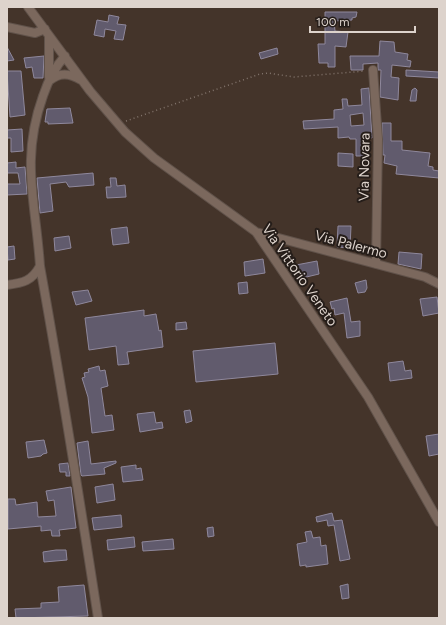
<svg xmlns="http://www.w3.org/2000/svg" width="446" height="625" viewBox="0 0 446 625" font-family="Figtree,sans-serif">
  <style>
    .building { fill: #615b6d; stroke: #8f889c; fill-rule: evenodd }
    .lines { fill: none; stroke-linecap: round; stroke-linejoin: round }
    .street-casing { stroke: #60524a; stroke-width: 10 }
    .path { stroke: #83756d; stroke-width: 1.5; stroke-dasharray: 1 3; stroke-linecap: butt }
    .street { stroke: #7b685d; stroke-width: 8 }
    .labels { text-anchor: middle; stroke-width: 4; stroke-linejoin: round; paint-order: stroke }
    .street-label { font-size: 14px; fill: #ddd3cc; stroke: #251d19 }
  </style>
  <rect width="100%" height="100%" fill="#44342a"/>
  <path class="building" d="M325 12H357L356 17 352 18V20L334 21 335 31 348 32 346 47 335 46V67H328V63H319L318 44H325Z
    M109 15 119 17 117 24 126 25 123 40 114 39 116 31 105 29 104 37 94 35 97 20 108 22Z
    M380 41 394 42 395 52 408 54 407 60 411 61 410 67 392 65 391 77 399 78 398 100 380 97 381 70H378V63L363 64V70H351L350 56H379Z
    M7 47 14 60 7 61Z
    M277 48 278 54 261 59 259 53Z
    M44 56 43 78H34L32 67 26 68 24 58Z
    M406 70 439 72V78L406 76Z
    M7 71H21L25 115 10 117Z
    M369 88 372 138H367V156H356V139H350L349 137 338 138V127L304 129 303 121 334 119V110L343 109 342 99H347L348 106 362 105 361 89ZM363 113 364 125 351 126 350 115Z
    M415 88 417 90 416 101H410L412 90Z
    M70 108 73 123 48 124V122H45L47 109Z
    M382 123H391V141H402V150L430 153 428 166 433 167V170L439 171V178L396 174 397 166 384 163 385 155H383Z
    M22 129 23 151 11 152V138H7V130Z
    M338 153 353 154V167L338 166Z
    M16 162V168L25 167 27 194 7 195V184H20L18 173H7V163Z
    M93 173 94 185 69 187 66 182 50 184 53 211 40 213 37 178Z
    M110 178H116L117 186 125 185 126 197 107 198 106 187H111Z
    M338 226H351L350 248 337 247Z
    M127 227 129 243 113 245 111 229Z
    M69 236 71 248 55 251 54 238Z
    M14 246 15 259 8 260 7 247Z
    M399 252 422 254 421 269 398 264Z
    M263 259 265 273 245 276 244 262Z
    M317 261 319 274 298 279 296 265Z
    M366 280 367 288 365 292 358 293 355 283Z
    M247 282 248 293 239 294 238 283Z
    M88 290 92 301 76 305 72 292Z
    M437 297 439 313 423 316 420 299Z
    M347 298 351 322 360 321V336L347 338 344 313 335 315 334 308 332 309 330 302Z
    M144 310V316L156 314 159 331 161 330 163 347 127 352 129 364 118 365 116 346 89 350 85 318Z
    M186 322 187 329 176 330V323Z
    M275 343 278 374 196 382 193 351Z
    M403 361 405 371 411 370 412 378 390 381 388 363Z
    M99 366 100 371 105 370 108 386 101 388 105 416 112 415 114 430 92 433 88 397 82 378 85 377 84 373 89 372 88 369Z
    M190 410 192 421 186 423 184 411Z
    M154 412 156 423 162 422 163 428 140 432 137 414Z
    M439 434V454L429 456 426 436Z
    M44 440 47 453 43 454 41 456 28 458 26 442Z
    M88 441 91 464 116 461V463L104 468 105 474 82 476 81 475 77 443Z
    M68 463 70 476H66V472H60L59 464Z
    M136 465V469L141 468 143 480 123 482 121 467Z
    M113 484 115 500 97 503 95 487Z
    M71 487 76 528 59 530 60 536H52L51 530 41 531V526L8 529V499H15L16 505 37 502 38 517 56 516 54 500 48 501 46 491Z
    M332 513 334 521 342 520 350 559 340 561 334 525 328 526 327 520 317 522 316 517Z
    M121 515 122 527 94 530 92 518Z
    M213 527 214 536 208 537 207 528Z
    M311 531 313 538 320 537 321 546 326 545 328 564 306 567V565L300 566 297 544 307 542 305 532Z
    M134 537 135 547 108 550 107 540Z
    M173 539 174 549 143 551 142 542Z
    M56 550H66L67 560 44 562 43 552Z
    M348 584 349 598 342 599 340 586Z
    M84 585 88 616 16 618 15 609 41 608V603L59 602 58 587Z"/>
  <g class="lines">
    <defs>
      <path id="street" d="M28 7 90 91 125 132 154 158 256 232 368 397 439 522
        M7 27 35 33 45 29
        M373 70 378 139 376 264
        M49 77V36
        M49 81C60 72 69 73 81 80
        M256 232 425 277 439 284
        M40 266C61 383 80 501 98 618
        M7 285C23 283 32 281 40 266 36 203 20 160 43 96 48 81 54 68 65 56"/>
    </defs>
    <use href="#street" class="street-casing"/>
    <path class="path" d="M126 121 260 74 268 73 294 77 365 71"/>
    <use href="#street" class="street"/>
  </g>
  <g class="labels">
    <g class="street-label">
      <text transform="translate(364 167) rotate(-89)" y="5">Via Novara</text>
      <text transform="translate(351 244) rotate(15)" y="5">Via Palermo</text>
      <text transform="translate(300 275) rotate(55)" y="5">Via Vittorio Veneto</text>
    </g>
  </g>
  <rect width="446" height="625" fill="none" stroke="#ddd3cc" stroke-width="16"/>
  <path d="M310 26v6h105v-6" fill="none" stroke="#ddd3cc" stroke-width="2"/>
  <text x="316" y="26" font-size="12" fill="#ddd3cc" stroke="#251d19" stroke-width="3" paint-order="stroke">100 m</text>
</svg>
